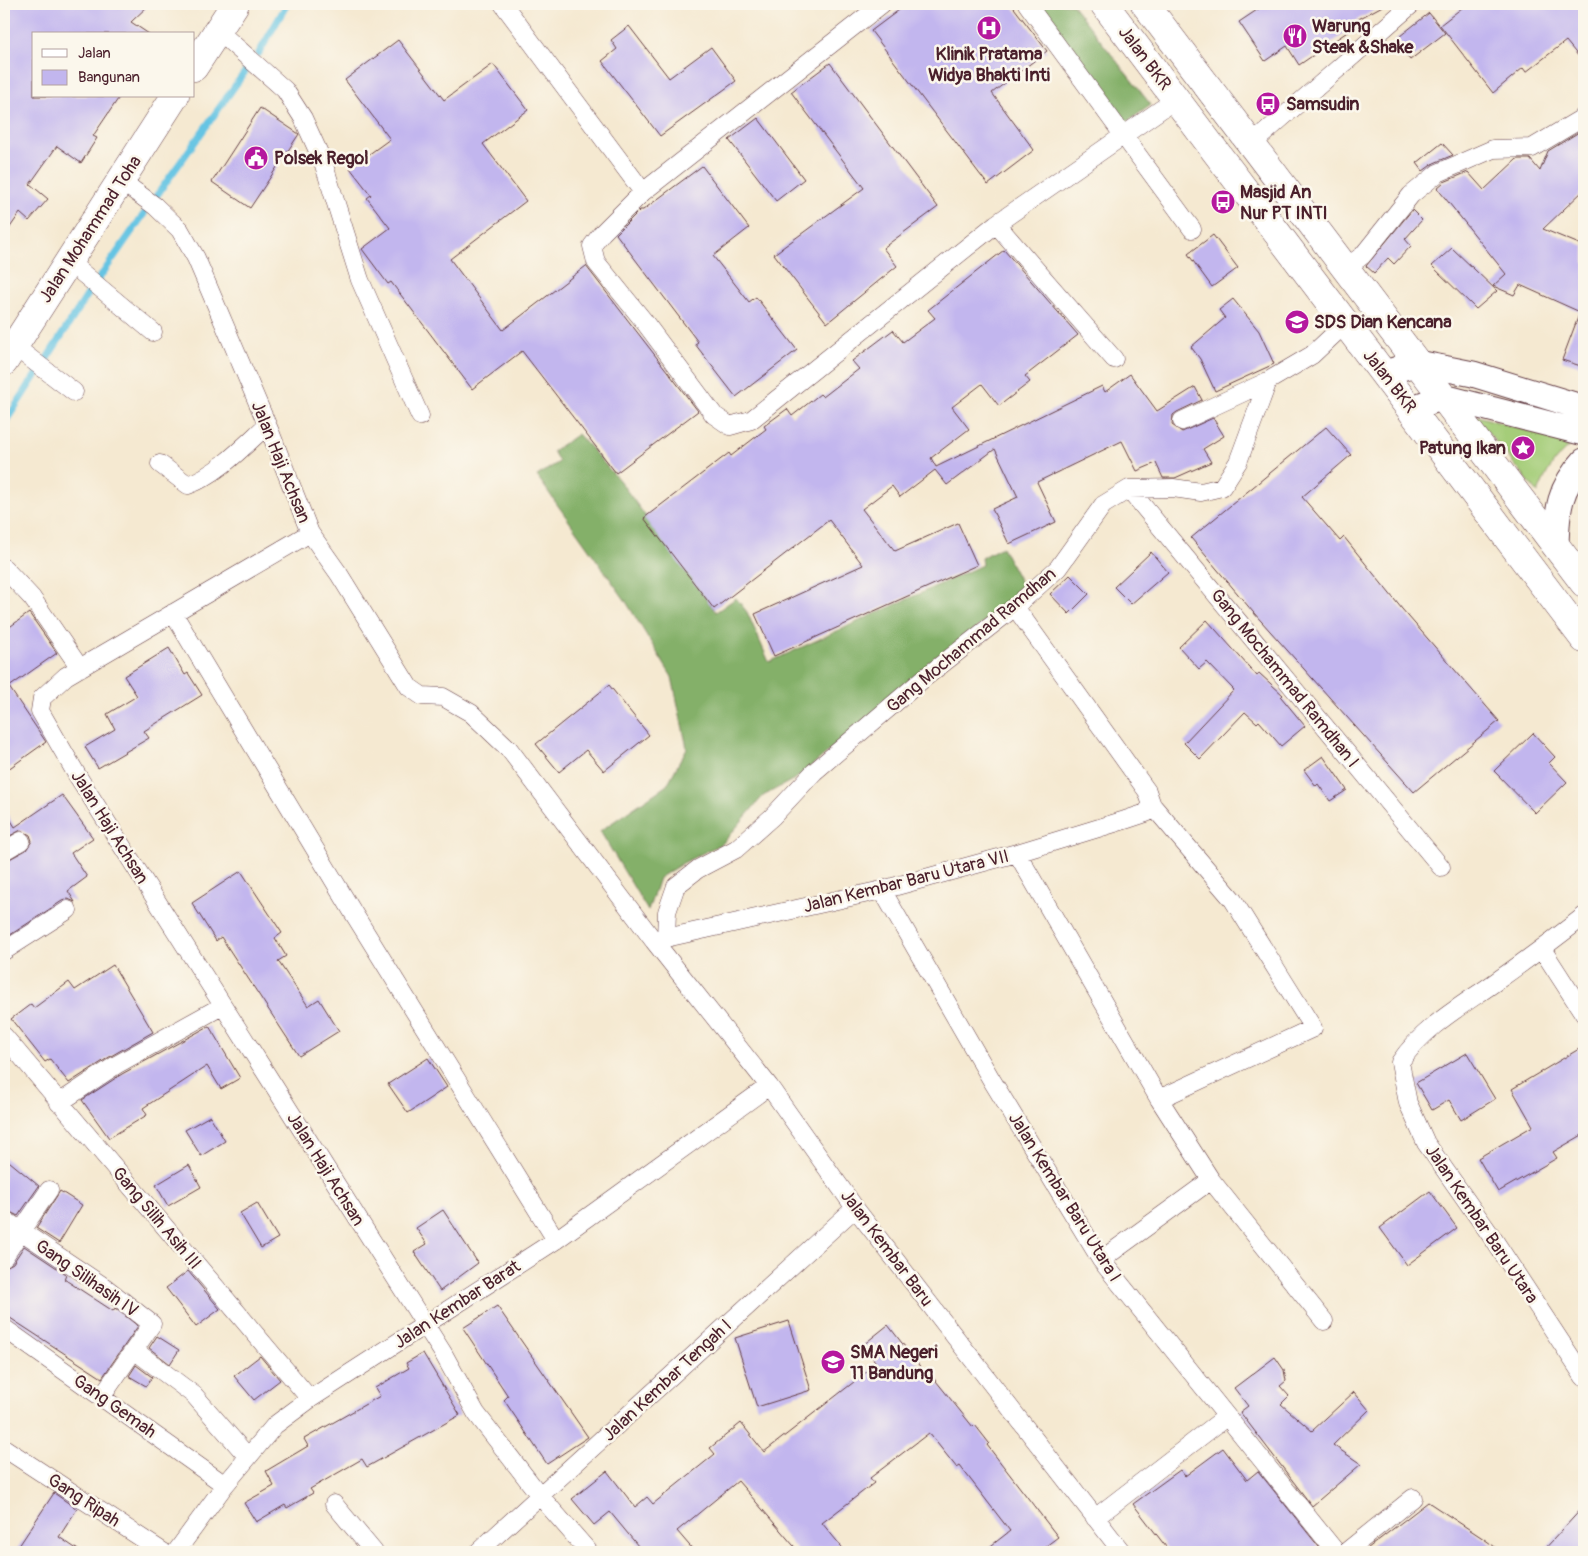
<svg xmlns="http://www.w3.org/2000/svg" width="1588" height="1556" viewBox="0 0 1588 1556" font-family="Pangolin,sans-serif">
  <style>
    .green { fill: #a5cd79; stroke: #787652 }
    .forest { fill: #84b069; stroke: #67684a }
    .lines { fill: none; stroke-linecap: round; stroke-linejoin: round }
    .stream { stroke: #65c4e3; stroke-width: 7 }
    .building { fill: #c2b6ee }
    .minor-casing { stroke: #643d44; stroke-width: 19 }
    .secondary-casing { stroke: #643d44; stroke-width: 27 }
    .primary-casing { stroke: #643d44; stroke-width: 29 }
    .minor { stroke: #fff; stroke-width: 18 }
    .secondary { stroke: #fff; stroke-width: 25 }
    .primary { stroke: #fff; stroke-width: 28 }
    .labels { text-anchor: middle; stroke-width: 5; stroke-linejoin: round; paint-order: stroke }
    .poi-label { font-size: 18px; font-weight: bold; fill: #4a1f2b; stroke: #fbf7ec; text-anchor: start }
    .street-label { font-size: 18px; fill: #4a1f2b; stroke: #fbf7ec }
  </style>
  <rect width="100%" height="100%" fill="#fbf7ec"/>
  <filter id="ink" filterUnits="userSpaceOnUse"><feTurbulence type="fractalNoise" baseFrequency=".02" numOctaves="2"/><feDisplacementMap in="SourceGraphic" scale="10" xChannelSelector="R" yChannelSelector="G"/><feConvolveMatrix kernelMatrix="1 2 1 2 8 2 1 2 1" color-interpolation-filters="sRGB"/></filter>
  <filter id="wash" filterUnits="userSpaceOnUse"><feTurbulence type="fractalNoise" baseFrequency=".0096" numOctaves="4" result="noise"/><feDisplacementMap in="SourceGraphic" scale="20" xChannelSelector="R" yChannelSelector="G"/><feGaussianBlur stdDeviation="1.12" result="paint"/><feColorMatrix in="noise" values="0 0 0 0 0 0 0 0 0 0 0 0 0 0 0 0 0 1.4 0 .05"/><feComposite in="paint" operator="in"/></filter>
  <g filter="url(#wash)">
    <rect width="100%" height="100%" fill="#f5e9d1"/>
    <path class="green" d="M1474 415 1572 444C1554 458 1546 473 1538 493Z"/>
    <path class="forest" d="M1034 4H1072L1151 105 1125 123Z
      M578 434 619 480 716 612 736 598 747 612 769 662 982 565 981 558 1002 547 1024 589 798 777 763 796 723 843 683 863 659 878 648 911 600 831 667 785 687 748 672 677 625 600 537 476 559 462 553 451Z"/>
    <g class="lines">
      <path class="stream" d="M259 53 287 4
        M157 195 247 69
        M98 280 144 214
        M44 363 90 291
        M4 424 37 373"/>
    </g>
    <g id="blocks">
      <path class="building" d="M4 4H150L131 22 149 34H34V96H120L93 136 97 138 81 163 57 146 30 184 48 199 29 221 20 213 4 236Z
        M907 4H1011L1047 51 992 93 1034 150 988 185 871 31Z
        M1266 4H1386L1353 22 1356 26 1299 65 1287 46 1265 61 1239 22Z
        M1467 4H1584V63L1566 41 1526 72 1523 68 1493 93 1440 25Z
        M1429 13 1445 33 1410 60 1395 40Z
        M629 26 669 78 711 47 736 81 660 136 602 61 617 49 611 40Z
        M398 40 444 100 493 64 528 110 483 144 526 201 450 259 503 330 586 266 698 411 616 473 522 351 472 389 391 282 388 284 362 249 390 228 367 198 371 195 350 168 390 139 345 80Z
        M830 63 938 207 883 248 897 266 827 323 774 254 864 188 791 92Z
        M260 108 299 134 250 208 212 182Z
        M758 118 804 179 776 201 729 140Z
        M1584 129V190L1543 229 1584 246V367L1562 360 1580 312 1520 285 1514 295 1493 286 1506 274 1437 188 1444 182 1468 172 1484 190 1517 159H1530L1540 171 1548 151Z
        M1442 143 1453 155 1434 163 1423 171 1417 163Z
        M702 166 749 228 713 256 749 302 756 297 797 350 736 397 695 344 698 342 616 234 640 210H643Z
        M1412 210 1422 220 1405 239 1411 246 1394 264 1388 258 1374 273 1366 266Z
        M1213 235 1238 268 1212 287 1188 254Z
        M1452 248 1497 291 1476 309 1432 266Z
        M1004 250 1078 335 1025 376 1030 382 999 406 982 384 952 407 969 429 931 458 936 467 1102 386 1105 392 1130 374 1157 411 1195 387 1202 400 1177 412 1173 415 1172 425 1182 432 1213 418 1224 436 1203 449 1211 462 1175 478H1163L1156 463 1137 471 1122 441 1037 482 1056 522 1009 544 992 509 1018 497 995 449 947 485 935 470 900 497 892 486 862 509 895 551 958 523 977 565 774 656 755 614 863 565 829 520 714 609 644 518 729 453 731 456 766 429 764 426 787 409 792 416 820 394 823 397 859 369 852 361 893 330 903 342 935 318 928 310Z
        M1233 299 1259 331 1274 364 1215 391 1200 359 1191 347 1225 318 1219 310Z
        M1326 427 1351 455 1302 497 1340 541 1344 537 1402 609 1499 721 1414 792 1253 612 1191 538Z
        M1151 552 1168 572 1131 604 1114 587Z
        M1070 575 1089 594 1069 614 1050 594Z
        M29 613 57 653 9 687 46 742 4 772V631Z
        M1207 620 1257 676 1259 673 1283 695 1281 697 1305 726 1281 746 1259 721 1257 723 1245 712 1200 759 1184 743 1234 690 1207 662 1199 669 1179 647Z
        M169 648 185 675 188 673 202 695 144 731 149 738 98 768 85 747 115 729 107 714 137 696 124 676Z
        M609 685 649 735 604 771 586 750 559 772 536 744Z
        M1533 733 1555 757 1549 763 1567 782 1535 813 1494 771Z
        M1323 756 1347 790 1330 801 1318 784 1316 786 1304 770Z
        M62 795 93 838 71 853 87 877 68 891 75 902 68 899 62 901 4 939V862L26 850 32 841 30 835 21 830 4 839V809L15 827Z
        M241 871 282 933 275 938 286 956 278 961 308 1006 319 999 339 1031 299 1056 221 937 216 941 192 903Z
        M113 965 153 1032 111 1056 69 1083 50 1059 45 1062 11 1019 31 1004 34 1008 69 982 75 990Z
        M209 1026 240 1078 221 1089 207 1066 143 1108 147 1115 109 1138 82 1100 122 1074Z
        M1584 1046V1134L1553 1152 1557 1158 1498 1192 1478 1158 1533 1126 1512 1089Z
        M1467 1053 1495 1099 1461 1120 1449 1100 1432 1110 1416 1083Z
        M428 1058 447 1087 408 1113 388 1084Z
        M210 1116 225 1141 201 1156 185 1130Z
        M4 1157 39 1186 18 1216 4 1209Z
        M189 1165 201 1187 168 1206 156 1185Z
        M60 1191 82 1205 59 1243 36 1228Z
        M1430 1191 1457 1228 1407 1265 1380 1228Z
        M257 1203 278 1238 261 1248 240 1213Z
        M443 1210 478 1263 440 1291 414 1252 427 1244 416 1228Z
        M24 1246 66 1274 64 1279 113 1311 115 1308 138 1326 102 1378 4 1314V1268L13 1263Z
        M188 1271 220 1309 196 1327 166 1288Z
        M497 1306 588 1437 547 1464 504 1400 508 1396 463 1328Z
        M789 1321 811 1390 757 1407 735 1338Z
        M888 1325 929 1378 932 1376 973 1427 975 1425 989 1443 987 1445 1058 1537 1038 1552H983L1010 1531 960 1466 957 1468 929 1433 870 1478 874 1483 822 1523 846 1552H799L738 1481 677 1531 695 1552H643L610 1512 594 1525 572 1499 607 1471 635 1507 647 1497 653 1504 715 1454 710 1448 741 1423 764 1452 877 1364 863 1345Z
        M157 1336 179 1350 170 1364 149 1348Z
        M423 1353 460 1415 367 1467 362 1459 310 1489 313 1493 287 1508 285 1505 256 1522 244 1503 274 1486 266 1471 308 1446 304 1439 380 1396 375 1388 409 1368 406 1363Z
        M260 1356 280 1380 254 1400 234 1376Z
        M1275 1357 1284 1370 1286 1381 1280 1386 1289 1396 1281 1404 1312 1431 1354 1392 1369 1410 1333 1445 1361 1464 1312 1506 1240 1412 1248 1406 1234 1388Z
        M136 1365 152 1377 146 1386 129 1376Z
        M1223 1448 1247 1480 1258 1471 1323 1552H1170L1133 1504 1180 1470 1185 1476Z
        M54 1493 77 1509 59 1537 81 1552H15Z
        M1428 1502 1484 1539 1502 1552H1363Z
        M1584 1506V1552H1542Z"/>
    </g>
  </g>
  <g filter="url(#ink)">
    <use href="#blocks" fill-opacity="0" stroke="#643d44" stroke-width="1"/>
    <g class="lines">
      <defs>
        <path id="minor" d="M503 4 643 192
          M882 4 643 192 602 233 592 246 596 262 643 320 714 415 730 426 751 420 996 224 1176 99
          M1027 4 1192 229
          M217 30 285 90 303 118 323 162 360 280 420 416
          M1252 144 1412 4
          M121 181 155 206 180 230 196 258 271 434 310 533 339 574 409 687 422 696 443 697 471 713 509 749 654 941 769 1086 855 1208 1122 1552
          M996 224 1114 359
          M69 262 153 332
          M1346 268 1363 255 1411 195 1438 173 1493 149 1532 148 1584 117
          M14 346 74 392
          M1182 421 1268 381
          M160 464 188 485C218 474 244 446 267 425
          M1129 489 1441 867
          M310 533 66 676 42 698 40 711 77 775 443 1353 476 1413 541 1497 589 1552
          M4 568 32 598 80 668
          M1015 607 1147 791 1152 805 1233 900 1313 1028 1159 1099
          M173 613 354 914 556 1240
          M4 851 21 841
          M1017 853 1159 1099 1211 1180 1324 1321
          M882 890 991 1079 1101 1260 1336 1552
          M1584 916C1555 939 1525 961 1494 983 1460 1007 1424 1027 1400 1062L1408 1103 1426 1143 1492 1237 1584 1377
          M666 938 667 912 676 886 698 869 736 849 772 817 814 772 923 679 1015 607 1058 568 1103 505 1129 489 1173 488 1201 492 1222 487 1238 462 1268 381 1312 355 1346 323
          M657 940 882 890 1017 853 1125 820 1146 813 1152 805
          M1542 949 1584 1014
          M4 951 68 910
          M4 1036 310 1399
          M59 1103 116 1065 222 1006
          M4 1219 21 1231 49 1190
          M4 1257 21 1231 106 1288 152 1324 102 1396
          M1101 1260 1211 1180
          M4 1328 225 1485
          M134 1350 194 1395 248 1457
          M4 1448 163 1552
          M334 1504 374 1552
          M1095 1518 1226 1417
          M176 1552 225 1485 275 1425 310 1399 556 1240 769 1086
          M478 1552 855 1208
          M1346 1552 1413 1498"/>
        <path id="secondary" d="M1385 373 1418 363 1473 374 1584 408
          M1412 408 1444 397 1584 433
          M1556 545C1557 510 1559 488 1584 461"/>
        <path id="primary" d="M1104 4 1584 639
          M1145 4 1584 583
          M194 67 235 4
          M4 362 175 96"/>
      </defs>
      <use href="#minor" class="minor-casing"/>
      <use href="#secondary" class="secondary-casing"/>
      <use href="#primary" class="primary-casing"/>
      <use href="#minor" class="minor"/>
      <use href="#secondary" class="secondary"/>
      <use href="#primary" class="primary"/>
    </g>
  </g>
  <defs>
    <symbol id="hospital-disc" viewBox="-11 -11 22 22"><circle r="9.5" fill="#b5179e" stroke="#fbf7ec"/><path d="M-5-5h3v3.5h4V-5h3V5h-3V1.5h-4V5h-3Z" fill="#fff"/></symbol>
    <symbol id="restaurant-disc" viewBox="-11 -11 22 22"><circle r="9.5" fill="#b5179e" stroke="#fbf7ec"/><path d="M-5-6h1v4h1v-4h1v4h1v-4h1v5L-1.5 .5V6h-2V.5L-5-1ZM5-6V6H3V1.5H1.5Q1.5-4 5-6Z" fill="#fff"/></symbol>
    <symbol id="bus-disc" viewBox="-11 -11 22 22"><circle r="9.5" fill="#b5179e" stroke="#fbf7ec"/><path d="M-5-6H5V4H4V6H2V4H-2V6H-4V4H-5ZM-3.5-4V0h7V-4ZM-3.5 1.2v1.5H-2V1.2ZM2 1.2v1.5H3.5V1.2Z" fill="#fff"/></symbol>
    <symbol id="civic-disc" viewBox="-11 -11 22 22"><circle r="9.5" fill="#b5179e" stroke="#fbf7ec"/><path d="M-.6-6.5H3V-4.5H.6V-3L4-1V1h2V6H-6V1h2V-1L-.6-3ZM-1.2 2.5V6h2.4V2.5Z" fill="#fff"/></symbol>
    <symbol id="school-disc" viewBox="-11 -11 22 22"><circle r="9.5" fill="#b5179e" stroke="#fbf7ec"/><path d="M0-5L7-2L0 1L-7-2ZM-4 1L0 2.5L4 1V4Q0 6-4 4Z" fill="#fff"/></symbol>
    <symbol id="sight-disc" viewBox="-11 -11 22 22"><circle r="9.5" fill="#b5179e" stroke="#fbf7ec"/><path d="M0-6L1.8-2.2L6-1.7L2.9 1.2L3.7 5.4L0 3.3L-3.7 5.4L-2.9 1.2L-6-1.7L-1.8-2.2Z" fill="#fff"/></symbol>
  </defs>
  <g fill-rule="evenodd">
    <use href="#hospital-disc" x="975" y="14" width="28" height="28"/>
    <use href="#restaurant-disc" x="1281" y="22" width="28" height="28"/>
    <use href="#bus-disc" x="1254" y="90" width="28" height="28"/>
    <use href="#civic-disc" x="242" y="144" width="28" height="28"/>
    <use href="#bus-disc" x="1209" y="188" width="28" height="28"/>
    <use href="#school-disc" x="1283" y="308" width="28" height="28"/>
    <use href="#sight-disc" x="1509" y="434" width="28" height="28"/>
    <use href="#school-disc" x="819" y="1348" width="28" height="28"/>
  </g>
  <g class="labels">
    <g class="poi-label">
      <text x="1312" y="32">Warung<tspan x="1312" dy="21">Steak &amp;Shake</tspan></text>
      <text x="989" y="60" text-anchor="middle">Klinik Pratama<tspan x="989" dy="21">Widya Bhakti Inti</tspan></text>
      <text x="1286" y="110">Samsudin</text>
      <text x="274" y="164">Polsek Regol</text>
      <text x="1240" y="198">Masjid An<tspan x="1240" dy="21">Nur PT INTI</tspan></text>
      <text x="1314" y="328">SDS Dian Kencana</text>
      <text x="1506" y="454" text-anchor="end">Patung Ikan</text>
      <text x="850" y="1358">SMA Negeri<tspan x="850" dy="21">11 Bandung</tspan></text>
    </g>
    <g class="street-label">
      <text transform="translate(1145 58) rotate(53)" y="6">Jalan BKR</text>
      <text transform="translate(90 229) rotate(-57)" y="6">Jalan Mohammad Toha</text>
      <text transform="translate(1390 381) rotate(52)" y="6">Jalan BKR</text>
      <text transform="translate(281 462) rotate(68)" y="6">Jalan Haji Achsan</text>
      <text transform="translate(971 640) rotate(-40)" y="6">Gang Mochammad Ramdhan</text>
      <text transform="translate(1285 678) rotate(51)" y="6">Gang Mochammad Ramdhan I</text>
      <text transform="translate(110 827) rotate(58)" y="6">Jalan Haji Achsan</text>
      <text transform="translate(906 881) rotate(-14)" y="6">Jalan Kembar Baru Utara VII</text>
      <text transform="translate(326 1169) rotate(58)" y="6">Jalan Haji Achsan</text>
      <text transform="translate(1065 1197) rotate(58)" y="6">Jalan Kembar Baru Utara I</text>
      <text transform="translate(157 1218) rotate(50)" y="6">Gang Silih Asih III</text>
      <text transform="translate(1482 1224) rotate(56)" y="6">Jalan Kembar Baru Utara</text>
      <text transform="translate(887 1248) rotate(53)" y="6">Jalan Kembar Baru</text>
      <text transform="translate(87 1278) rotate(35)" y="6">Gang Silihasih IV</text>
      <text transform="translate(457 1304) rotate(-33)" y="6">Jalan Kembar Barat</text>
      <text transform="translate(667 1380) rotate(-43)" y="6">Jalan Kembar Tengah I</text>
      <text transform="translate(115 1406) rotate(35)" y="6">Gang Gemah</text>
      <text transform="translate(84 1500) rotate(33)" y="6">Gang Ripah</text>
    </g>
  </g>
  <rect width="1588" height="1556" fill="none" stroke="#fbf7ec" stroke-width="20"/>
  <rect x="32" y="32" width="162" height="65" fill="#fbf7ec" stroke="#b4a19f"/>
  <rect x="42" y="49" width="25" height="8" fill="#ffffff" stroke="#b4a19f"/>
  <text x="78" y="58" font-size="15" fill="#4a1f2b">Jalan</text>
  <rect x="42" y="70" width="25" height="15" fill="#c2b6ee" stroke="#b4a19f"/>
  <text x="78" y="82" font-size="15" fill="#4a1f2b">Bangunan</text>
</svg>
